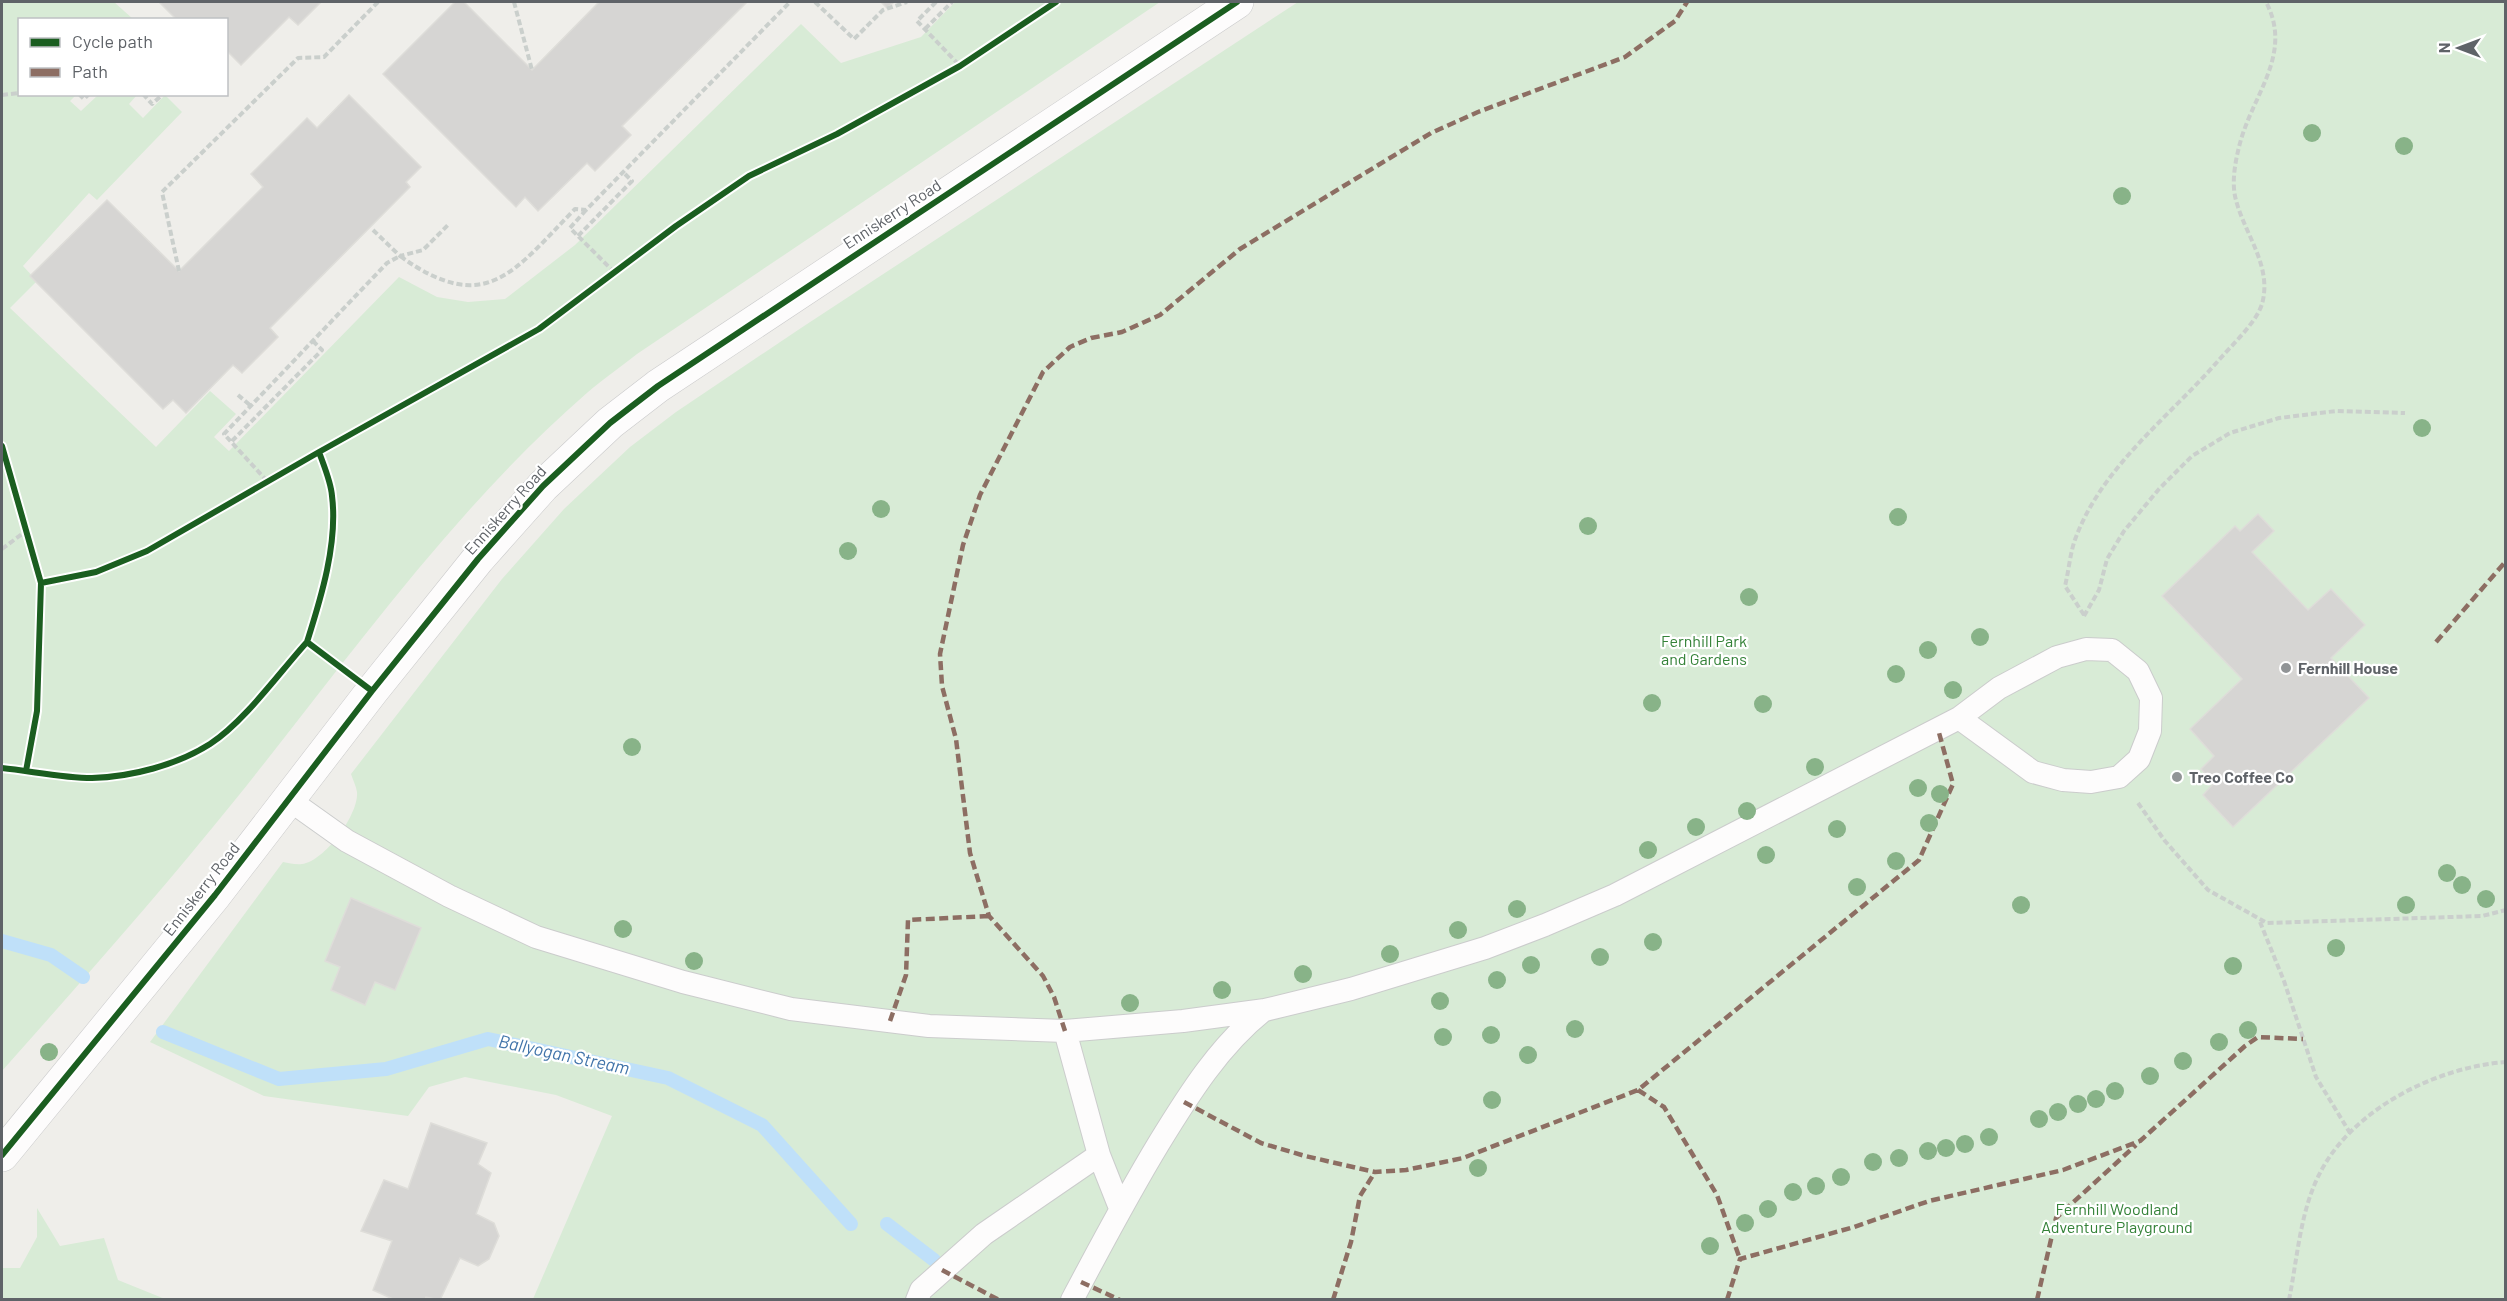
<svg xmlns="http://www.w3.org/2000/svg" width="2507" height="1301" viewBox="0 0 2507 1301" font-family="Barlow,sans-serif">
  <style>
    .green { fill: #d8ebd6 }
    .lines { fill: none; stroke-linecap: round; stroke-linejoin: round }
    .stream { stroke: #bfe0f9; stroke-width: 14 }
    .building { fill: #d6d5d3; stroke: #deddd9; stroke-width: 1.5 }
    .service-casing { stroke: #cbcccc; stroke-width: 24 }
    .secondary-casing { stroke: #cacacb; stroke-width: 34 }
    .path { stroke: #cacfcc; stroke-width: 4; stroke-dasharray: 6 3; stroke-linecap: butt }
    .service { stroke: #fdfcfc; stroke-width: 22 }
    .secondary { stroke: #fdfcfc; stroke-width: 33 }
    .quiet { stroke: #8d6e63; stroke-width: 4.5; stroke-dasharray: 9 4.5; stroke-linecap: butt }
    .cycleway-casing { stroke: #fff; stroke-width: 10 }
    .cycleway { stroke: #1b5e20; stroke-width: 6 }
    .tree { fill: #88b388 }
    .poi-dot { fill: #919496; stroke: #fff; stroke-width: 2 }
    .labels { text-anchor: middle; stroke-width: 4.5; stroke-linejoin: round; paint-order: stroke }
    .street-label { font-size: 16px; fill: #5f6368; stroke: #fff }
    .park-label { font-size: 16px; fill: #348238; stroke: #fff }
    .poi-label { font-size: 16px; font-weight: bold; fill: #5f6368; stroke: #fff; text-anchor: start }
    .water-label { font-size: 18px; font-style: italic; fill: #4174aa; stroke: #fff }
  </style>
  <rect width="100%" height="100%" fill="#efeeea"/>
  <path class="green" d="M2 2H114L133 19 20 20V94L76 95 70 101 81 111 98 95H137L129 104 143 118 165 95 182 112 97 200 89 193 23 266 37 281 10 308 156 447 210 391 236 414 214 437 229 451 399 277 437 297 468 302 505 299 575 245 801 24 841 63 921 37 955 2H1160L637 354C621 367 603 379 588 392 452 510 347 661 235 800 160 893 81 982 2 1071Z
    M1298 2H2505V1299H533L612 1116 556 1095 465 1077 429 1087 408 1116 264 1096 150 1042 283 862C289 863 296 865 302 864 325 861 359 814 357 792 356 786 353 780 351 774L502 579 564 509 630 447 676 412 801 328Z
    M37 1208 60 1246 104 1238 118 1280 165 1299H2V1268H20L37 1237Z"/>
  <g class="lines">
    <path class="stream" d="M2 941 51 955 83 977
      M163 1032 279 1079 386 1069 488 1039 668 1078 762 1125 851 1224
      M887 1224 934 1260"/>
  </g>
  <path class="building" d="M159 2H321L298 25 289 17 241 65 228 52 226 54V20H177Z
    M455 2H464L532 70 599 2H747L622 126 631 135 595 171 587 163 538 211 525 197 516 207 383 74Z
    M881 2H894L887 8Z
    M349 95 421 167 406 182 410 187 270 328 278 337 242 373 233 365 186 413 173 400 163 409 30 276 107 200 179 271 263 187 251 174 307 118 317 128Z
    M2258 514 2274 531 2252 552 2308 610 2331 589 2365 625 2331 658 2369 698 2233 827 2203 795 2214 783 2201 769 2214 756 2190 729 2242 679 2162 596 2235 526 2240 531Z
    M351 898 421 928 395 990 375 982 365 1005 331 990 340 967 325 961Z
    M431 1123 487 1143 478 1164 491 1173 476 1214 494 1223 499 1236 489 1259 478 1266 460 1258 440 1300 426 1297 425 1300H395L373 1290 392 1241 361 1231 384 1180 408 1189Z"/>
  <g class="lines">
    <defs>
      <path id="service" d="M288 799 347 841 449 896 536 937 683 982 791 1009 929 1026 1065 1031 1183 1021 1265 1010 1351 989 1485 948 1545 925 1615 895 1959 718 1999 688 2057 657 2086 649 2112 650 2138 671 2151 698 2150 731 2139 759 2119 777 2091 782 2063 780 2033 772 1959 718
        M1065 1031 1099 1155 1120 1208
        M917 1300 921 1290 984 1234 1099 1155
        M1072 1300C1100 1247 1128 1194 1159 1143 1189 1094 1219 1046 1264 1010"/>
      <path id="secondary" d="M2 1155 215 895 372 691 478 559 543 486 610 423 658 386 1237 2"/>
    </defs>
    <use href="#service" class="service-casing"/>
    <use href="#secondary" class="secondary-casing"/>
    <path class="path" d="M514 2 532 70
      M815 2 854 39 883 10 907 2
      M936 2 917 21 960 66
      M925 29 952 2
      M79 94 84 99 89 94
      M143 94 152 104 163 94
      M2 95 20 93
      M586 210 570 228 614 272
      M373 230 400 256 423 250 449 224
      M578 236 632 181 624 173
      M179 271 162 192 298 58 324 57 378 2
      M238 395 251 406
      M232 441 322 350 313 341
      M267 481 224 434 387 263 400 256C486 318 514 271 575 209L586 210 790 2
      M2 549 26 531
      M2084 615 2065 586C2069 570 2070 552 2076 537 2103 466 2169 417 2218 361 2231 346 2256 323 2262 304 2273 265 2243 233 2235 196 2232 181 2235 163 2239 147 2251 96 2294 55 2266 2
      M2084 616 2099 590 2107 559 2124 531 2159 489 2192 456 2230 433 2279 418 2336 411 2405 413
      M2138 803 2165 841 2208 890 2267 923 2482 916 2506 910
      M2260 922 2284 981 2316 1077 2350 1133
      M2289 1300C2297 1260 2300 1215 2317 1179 2348 1111 2435 1067 2506 1062"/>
    <use href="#service" class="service"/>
    <use href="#secondary" class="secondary"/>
    <path class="quiet" d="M2436 642 2506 561
      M890 1021 906 975 908 920 989 916
      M1065 1031 1054 997 1043 976 989 916 970 853 956 739 942 686 940 654 963 545 980 495 1043 372 1070 347 1091 338 1122 332 1160 315 1240 249 1431 133 1478 112 1625 57 1675 21 1687 2
      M1638 1090 1664 1107 1717 1195 1740 1259
      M1184 1102 1261 1143 1305 1156 1375 1172 1406 1170 1463 1158 1638 1090 1919 860 1953 784 1938 729
      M942 1270 999 1300
      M1081 1282 1120 1300
      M1333 1300 1351 1242 1360 1196 1375 1172
      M1727 1300 1740 1259 1854 1227 1929 1201 2063 1170 2140 1141 2245 1046 2258 1037 2303 1039
      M2037 1300 2056 1218 2136 1145"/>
    <defs>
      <path id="cycleway" d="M2 446 41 583 37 711 26 771
        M319 452 539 329 676 226 749 176 837 134 960 66 1056 2
        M41 583 96 572 147 551 319 452C324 466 331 482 332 496 338 543 321 598 307 642
        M2 768C31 771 63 778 92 778 131 777 177 765 210 744 244 722 279 673 307 642L372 691
        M2 1155 215 895 372 691 478 559 543 486 610 423 658 386 1237 2"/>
    </defs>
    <use href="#cycleway" class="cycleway-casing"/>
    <use href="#cycleway" class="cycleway"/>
  </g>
  <g class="tree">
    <circle cx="2312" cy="133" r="9"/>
    <circle cx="2404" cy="146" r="9"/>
    <circle cx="2122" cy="196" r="9"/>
    <circle cx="2422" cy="428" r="9"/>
    <circle cx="881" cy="509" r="9"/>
    <circle cx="1898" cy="517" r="9"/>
    <circle cx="1588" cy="526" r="9"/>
    <circle cx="848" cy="551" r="9"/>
    <circle cx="1749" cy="597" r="9"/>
    <circle cx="1980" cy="637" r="9"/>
    <circle cx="1928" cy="650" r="9"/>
    <circle cx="1896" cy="674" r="9"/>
    <circle cx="1953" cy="690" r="9"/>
    <circle cx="1652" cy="703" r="9"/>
    <circle cx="1763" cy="704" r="9"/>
    <circle cx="632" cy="747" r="9"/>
    <circle cx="1815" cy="767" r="9"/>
    <circle cx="1918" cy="788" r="9"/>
    <circle cx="1940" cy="794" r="9"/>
    <circle cx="1747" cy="811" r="9"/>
    <circle cx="1929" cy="823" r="9"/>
    <circle cx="1696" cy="827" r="9"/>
    <circle cx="1837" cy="829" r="9"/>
    <circle cx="1648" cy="850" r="9"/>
    <circle cx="1766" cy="855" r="9"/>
    <circle cx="1896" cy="861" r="9"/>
    <circle cx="2447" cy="873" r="9"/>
    <circle cx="2462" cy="885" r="9"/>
    <circle cx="1857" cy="887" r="9"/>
    <circle cx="2486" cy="899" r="9"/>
    <circle cx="2021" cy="905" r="9"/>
    <circle cx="2406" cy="905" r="9"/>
    <circle cx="1517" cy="909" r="9"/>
    <circle cx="623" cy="929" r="9"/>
    <circle cx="1458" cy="930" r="9"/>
    <circle cx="1653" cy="942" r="9"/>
    <circle cx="2336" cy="948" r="9"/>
    <circle cx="1390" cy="954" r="9"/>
    <circle cx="1600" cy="957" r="9"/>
    <circle cx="694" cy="961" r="9"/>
    <circle cx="1531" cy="965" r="9"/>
    <circle cx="2233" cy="966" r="9"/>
    <circle cx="1303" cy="974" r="9"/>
    <circle cx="1497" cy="980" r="9"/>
    <circle cx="1222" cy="990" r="9"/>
    <circle cx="1440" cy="1001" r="9"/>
    <circle cx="1130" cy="1003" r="9"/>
    <circle cx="1575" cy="1029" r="9"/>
    <circle cx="2248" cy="1030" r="9"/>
    <circle cx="1491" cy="1035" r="9"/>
    <circle cx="1443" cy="1037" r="9"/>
    <circle cx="2219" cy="1042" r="9"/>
    <circle cx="49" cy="1052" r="9"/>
    <circle cx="1528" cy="1055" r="9"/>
    <circle cx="2183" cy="1061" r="9"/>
    <circle cx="2150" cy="1076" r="9"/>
    <circle cx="2115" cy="1091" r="9"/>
    <circle cx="2096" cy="1099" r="9"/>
    <circle cx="1492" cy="1100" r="9"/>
    <circle cx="2078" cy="1104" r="9"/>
    <circle cx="2058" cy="1112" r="9"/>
    <circle cx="2039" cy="1119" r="9"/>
    <circle cx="1989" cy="1137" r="9"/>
    <circle cx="1965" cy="1144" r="9"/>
    <circle cx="1946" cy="1148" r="9"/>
    <circle cx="1928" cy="1151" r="9"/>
    <circle cx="1899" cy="1158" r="9"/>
    <circle cx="1873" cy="1162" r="9"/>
    <circle cx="1478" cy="1168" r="9"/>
    <circle cx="1841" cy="1177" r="9"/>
    <circle cx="1816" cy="1186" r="9"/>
    <circle cx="1793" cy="1192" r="9"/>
    <circle cx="1768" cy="1209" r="9"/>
    <circle cx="1745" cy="1223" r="9"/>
    <circle cx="1710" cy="1246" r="9"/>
  </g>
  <g class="poi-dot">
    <circle cx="2286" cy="668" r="6"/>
    <circle cx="2177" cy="777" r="6"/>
  </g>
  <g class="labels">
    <g class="street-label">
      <text transform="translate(892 214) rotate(-33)" y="6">Enniskerry Road</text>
      <text transform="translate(505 510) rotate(-48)" y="6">Enniskerry Road</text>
      <text transform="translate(201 889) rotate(-52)" y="6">Enniskerry Road</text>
    </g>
    <g class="park-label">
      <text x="1704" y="647">Fernhill Park<tspan x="1704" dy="18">and Gardens</tspan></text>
      <text x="2117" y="1215">Fernhill Woodland<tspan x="2117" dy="18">Adventure Playground</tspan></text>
    </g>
    <g class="poi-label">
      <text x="2298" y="674">Fernhill House</text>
      <text x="2189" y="783">Treo Coffee Co</text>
    </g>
    <g class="water-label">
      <text transform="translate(564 1055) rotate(12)" y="6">Ballyogan Stream</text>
    </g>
  </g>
  <rect width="2507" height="1301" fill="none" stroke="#5f6368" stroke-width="6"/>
  <rect x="18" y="18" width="210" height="78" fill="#ffffff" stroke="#bfc1c3" stroke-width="1.5"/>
  <rect x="30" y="38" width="30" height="9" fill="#1b5e20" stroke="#bfc1c3" stroke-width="1.5"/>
  <text x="72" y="48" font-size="18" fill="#5f6368">Cycle path</text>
  <rect x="30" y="68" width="30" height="9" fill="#8d6e63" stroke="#bfc1c3" stroke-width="1.5"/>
  <text x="72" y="78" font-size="18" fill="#5f6368">Path</text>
  <g transform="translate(2459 48) rotate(270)" stroke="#ffffff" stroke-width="4.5" paint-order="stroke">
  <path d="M0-4.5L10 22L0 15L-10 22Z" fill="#5f6368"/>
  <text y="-9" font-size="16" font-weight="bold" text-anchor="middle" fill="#5f6368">N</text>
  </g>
</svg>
